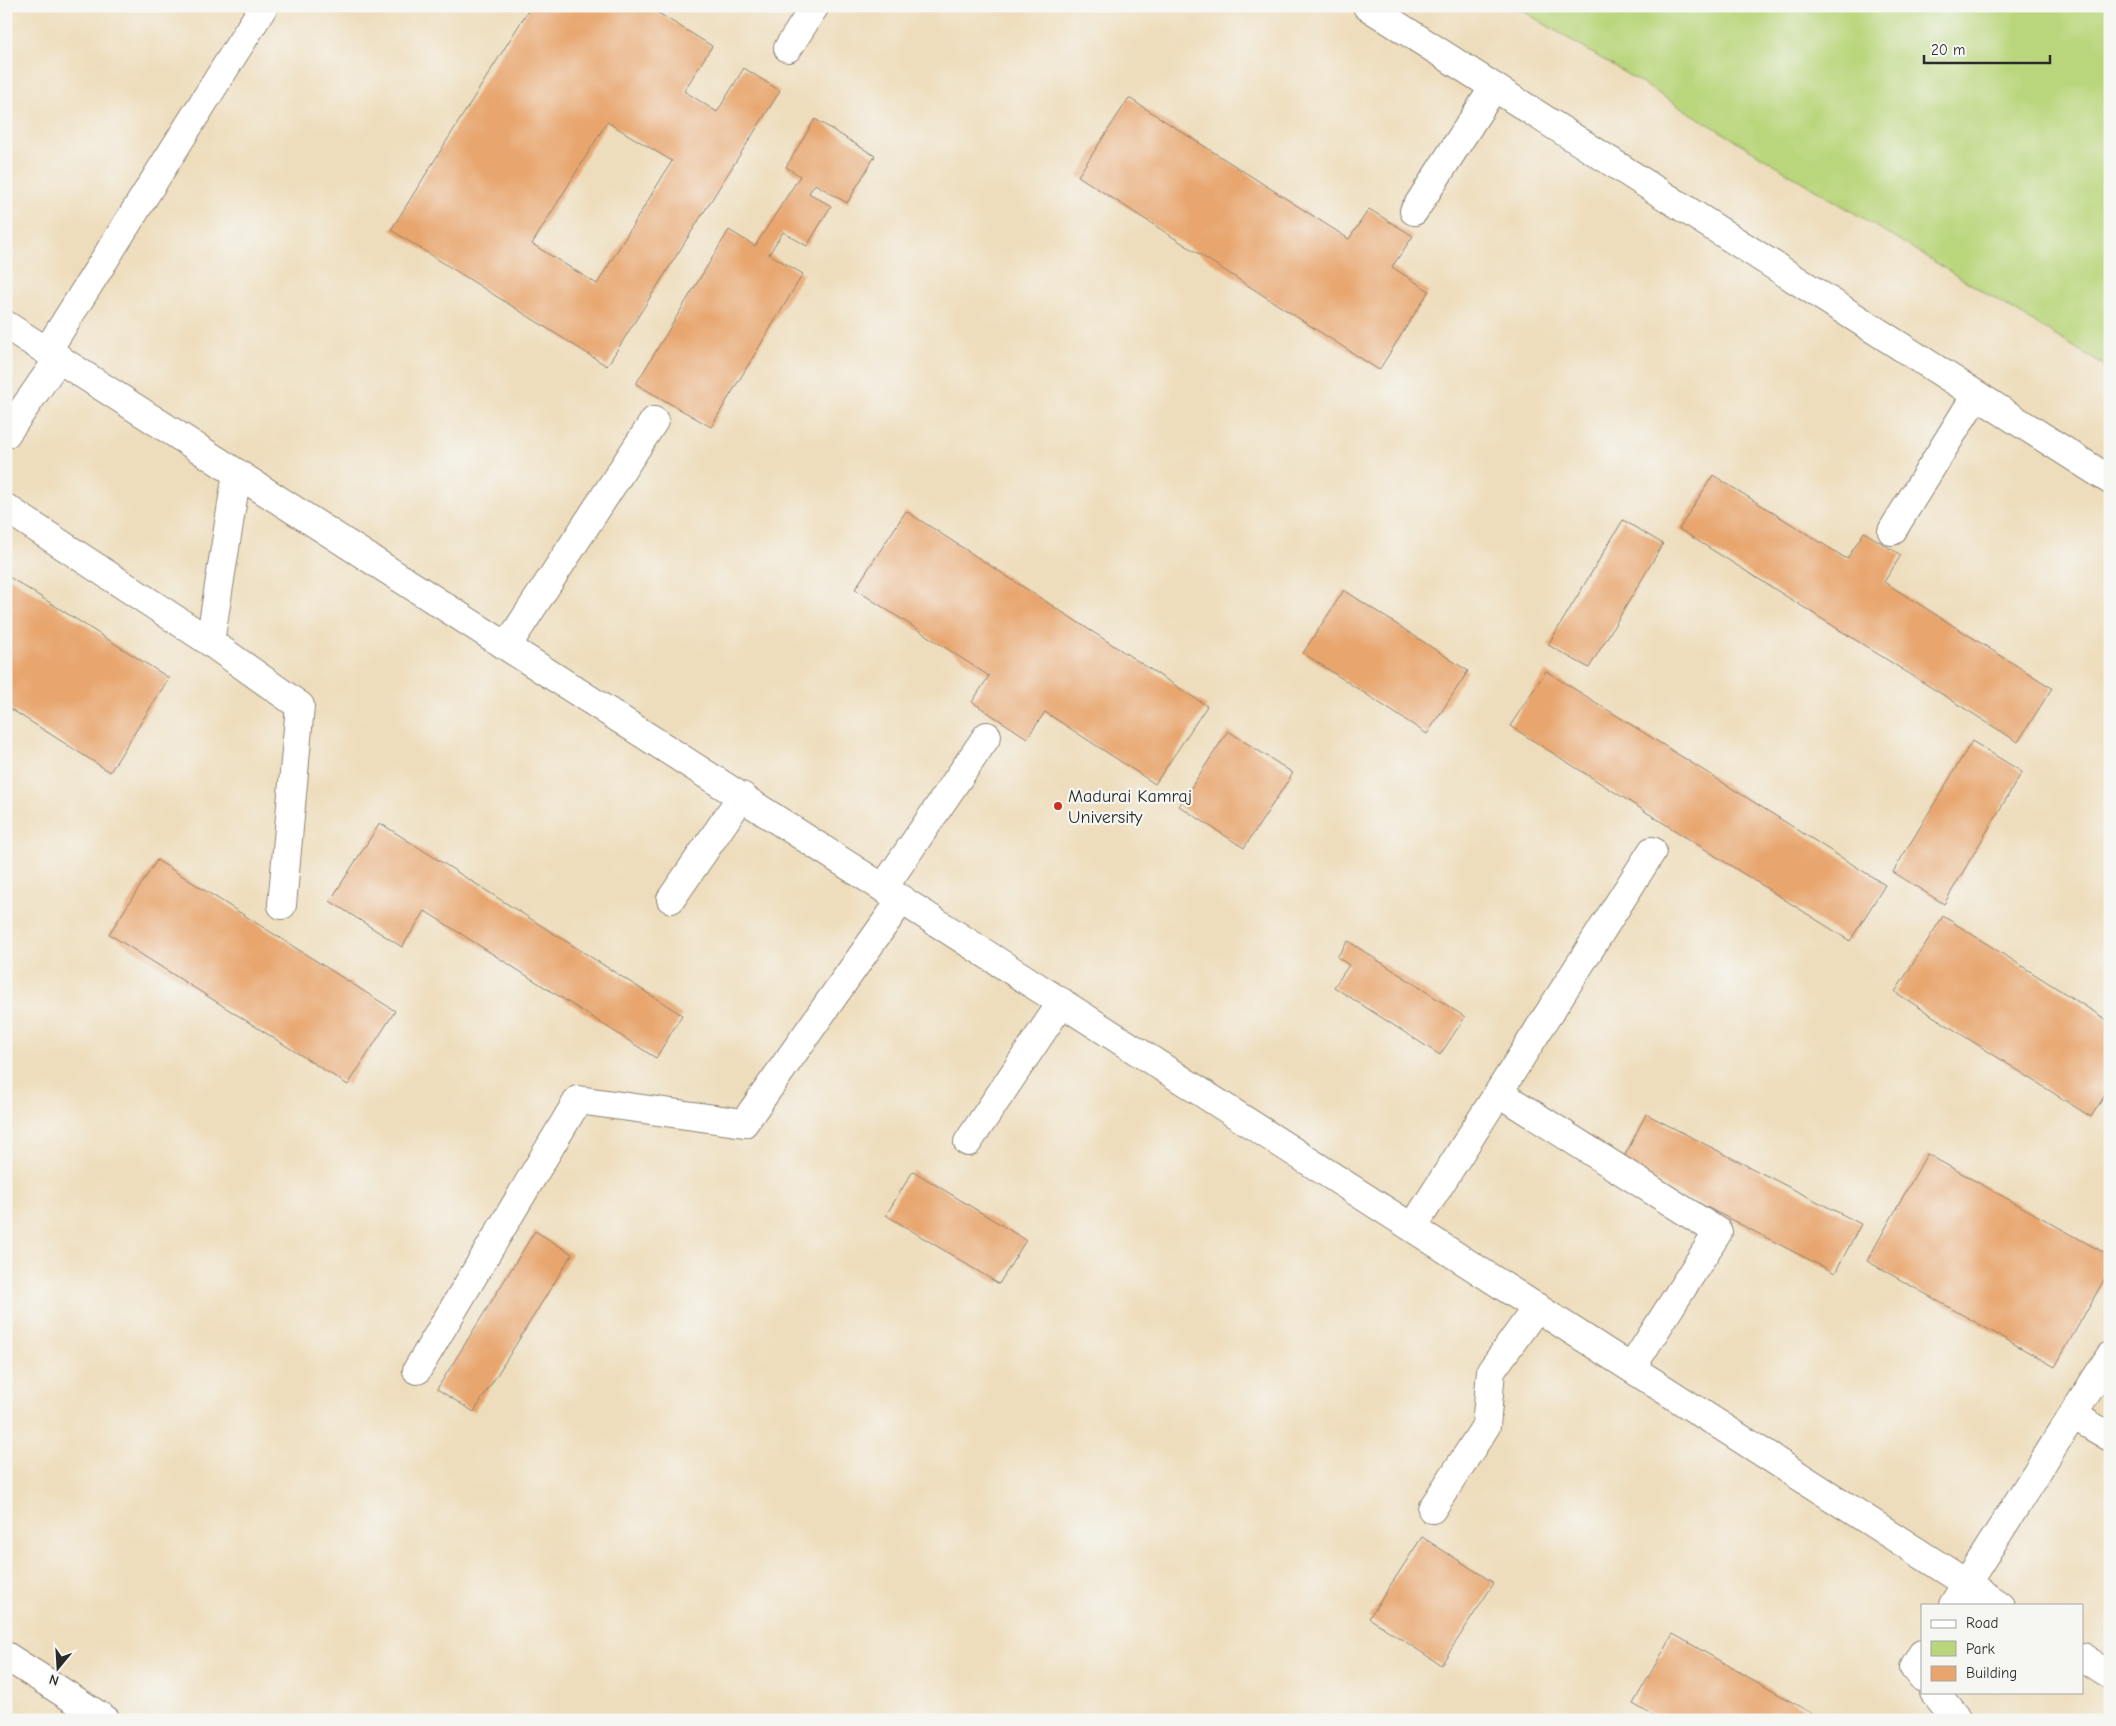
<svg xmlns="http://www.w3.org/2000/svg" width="2116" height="1726" viewBox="0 0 2116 1726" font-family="'Comic Neue',sans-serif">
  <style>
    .green { fill: #bad67c; stroke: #728054 }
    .building { fill: #e8a66e; fill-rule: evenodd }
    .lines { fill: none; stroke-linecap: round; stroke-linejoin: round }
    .minor-casing { stroke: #8c8474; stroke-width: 30 }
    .minor { stroke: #fff; stroke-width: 28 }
    .poi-dot { fill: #c8321e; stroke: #f6f6f2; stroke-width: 2 }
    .labels { text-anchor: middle; stroke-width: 4.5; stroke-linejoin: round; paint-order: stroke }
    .poi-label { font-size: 18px; fill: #2b2b2b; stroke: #f6f6f2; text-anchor: start }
  </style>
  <rect width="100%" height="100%" fill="#f6f6f2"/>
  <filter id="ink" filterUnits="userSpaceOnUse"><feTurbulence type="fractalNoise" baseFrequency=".02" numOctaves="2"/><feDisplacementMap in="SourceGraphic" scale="10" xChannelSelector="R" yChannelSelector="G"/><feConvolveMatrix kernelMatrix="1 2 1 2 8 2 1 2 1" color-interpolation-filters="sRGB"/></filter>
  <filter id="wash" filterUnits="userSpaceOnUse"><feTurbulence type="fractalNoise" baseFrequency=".0096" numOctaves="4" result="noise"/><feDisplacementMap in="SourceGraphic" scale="20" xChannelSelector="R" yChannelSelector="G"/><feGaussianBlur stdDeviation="1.12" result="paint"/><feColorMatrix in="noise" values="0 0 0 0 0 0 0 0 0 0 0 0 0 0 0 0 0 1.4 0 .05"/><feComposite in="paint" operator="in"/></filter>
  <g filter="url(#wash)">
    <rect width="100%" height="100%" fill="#eeddbc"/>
    <path class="green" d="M1515 6H2110V369Z"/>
    <g id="blocks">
      <path class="building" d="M181 6H192L189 11Z
        M531 6H647L712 46 684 91 717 112 744 68 780 91 607 366 391 230ZM607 122 672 161 597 284 532 244Z
        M1129 98 1349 239 1369 209 1413 236 1392 267 1429 291 1379 370 1078 176Z
        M815 119 875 156 847 203 815 184 809 193 831 206 807 246 783 232 769 254 803 274 711 427 636 384 729 230 755 246 800 176 786 167Z
        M1713 475 1847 559 1864 532 1901 555 1884 582 2052 688 2018 742 1679 529Z
        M906 511 1207 706 1155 784 1045 712 1027 738 972 702 989 676 855 589Z
        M1623 520 1663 544 1589 668 1548 645Z
        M6 575 169 678 110 772 6 706Z
        M1344 590 1468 671 1427 734 1303 653Z
        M1546 671 1885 885 1850 941 1510 726Z
        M1228 731 1293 773 1244 848 1179 806Z
        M1972 741 2022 772 1944 904 1893 872Z
        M380 823 682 1015 656 1058 425 911 402 947 330 901Z
        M157 860 395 1011 348 1085 109 934Z
        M1943 916 2110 1022V1087L2091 1117 1895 992Z
        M1348 941 1465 1017 1440 1055 1334 987 1349 965 1337 957Z
        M1646 1114 1861 1224 1835 1273 1621 1163Z
        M1927 1154 2110 1256V1269L2055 1367 1867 1261Z
        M913 1171 1026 1240 999 1284 886 1215Z
        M535 1231 572 1254 474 1412 437 1389Z
        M1422 1537 1494 1583 1441 1665 1369 1618Z
        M1673 1634 1811 1713 1806 1720H1661L1633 1704Z"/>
    </g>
  </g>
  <g filter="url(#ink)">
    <use href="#blocks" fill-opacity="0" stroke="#8c8474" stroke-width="1"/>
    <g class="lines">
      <defs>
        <path id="minor" d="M1367 6 2110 480
          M788 48 815 6
          M1414 211 1494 87
          M6 325 2000 1605
          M47 351 264 6
          M6 434 59 358
          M237 473 210 642 300 706 282 905
          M6 508 210 642
          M1892 531 1976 395
          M507 646 654 421
          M884 887 987 736
          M671 899 742 796
          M1499 1093 1718 1232 1632 1367
          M968 1142 1062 1002
          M1413 1227 1652 851
          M417 1370 578 1100 744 1123 902 899
          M2073 1415 2110 1437
          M1432 1509 1486 1426 1491 1371 1537 1307
          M1953 1605 2110 1356
          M1922 1654 1914 1668 1922 1678
          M6 1656 106 1720
          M2082 1657 2110 1675
          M1934 1692 1957 1720"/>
      </defs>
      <use href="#minor" class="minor-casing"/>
      <use href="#minor" class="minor"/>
    </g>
  </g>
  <circle class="poi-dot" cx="1058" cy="806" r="5"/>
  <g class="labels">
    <g class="poi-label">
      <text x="1068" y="802">Madurai Kamraj<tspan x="1068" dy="21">University</tspan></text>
    </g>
  </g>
  <rect width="2116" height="1726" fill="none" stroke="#f6f6f2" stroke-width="25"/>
  <rect x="1921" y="1604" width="162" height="90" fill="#f6f6f2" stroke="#a5a5a2"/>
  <rect x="1931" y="1620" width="25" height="8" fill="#ffffff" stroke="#a5a5a2"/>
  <text x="1966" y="1628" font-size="15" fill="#2b2b2b">Road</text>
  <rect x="1931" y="1641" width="25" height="15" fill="#bad67c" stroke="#a5a5a2"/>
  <text x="1966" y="1654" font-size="15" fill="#2b2b2b">Park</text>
  <rect x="1931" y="1666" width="25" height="15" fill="#e8a66e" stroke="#a5a5a2"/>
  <text x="1966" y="1678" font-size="15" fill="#2b2b2b">Building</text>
  <g transform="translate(58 1668) rotate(198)" stroke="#f6f6f2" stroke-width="4" paint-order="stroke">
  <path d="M0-4L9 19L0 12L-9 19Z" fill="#2b2b2b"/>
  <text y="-8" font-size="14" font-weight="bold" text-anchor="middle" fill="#2b2b2b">N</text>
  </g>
  <path d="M1924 55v8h126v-8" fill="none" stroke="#2b2b2b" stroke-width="2.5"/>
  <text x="1931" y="55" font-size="15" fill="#2b2b2b" stroke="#f6f6f2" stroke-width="4" paint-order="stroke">20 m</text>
</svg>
